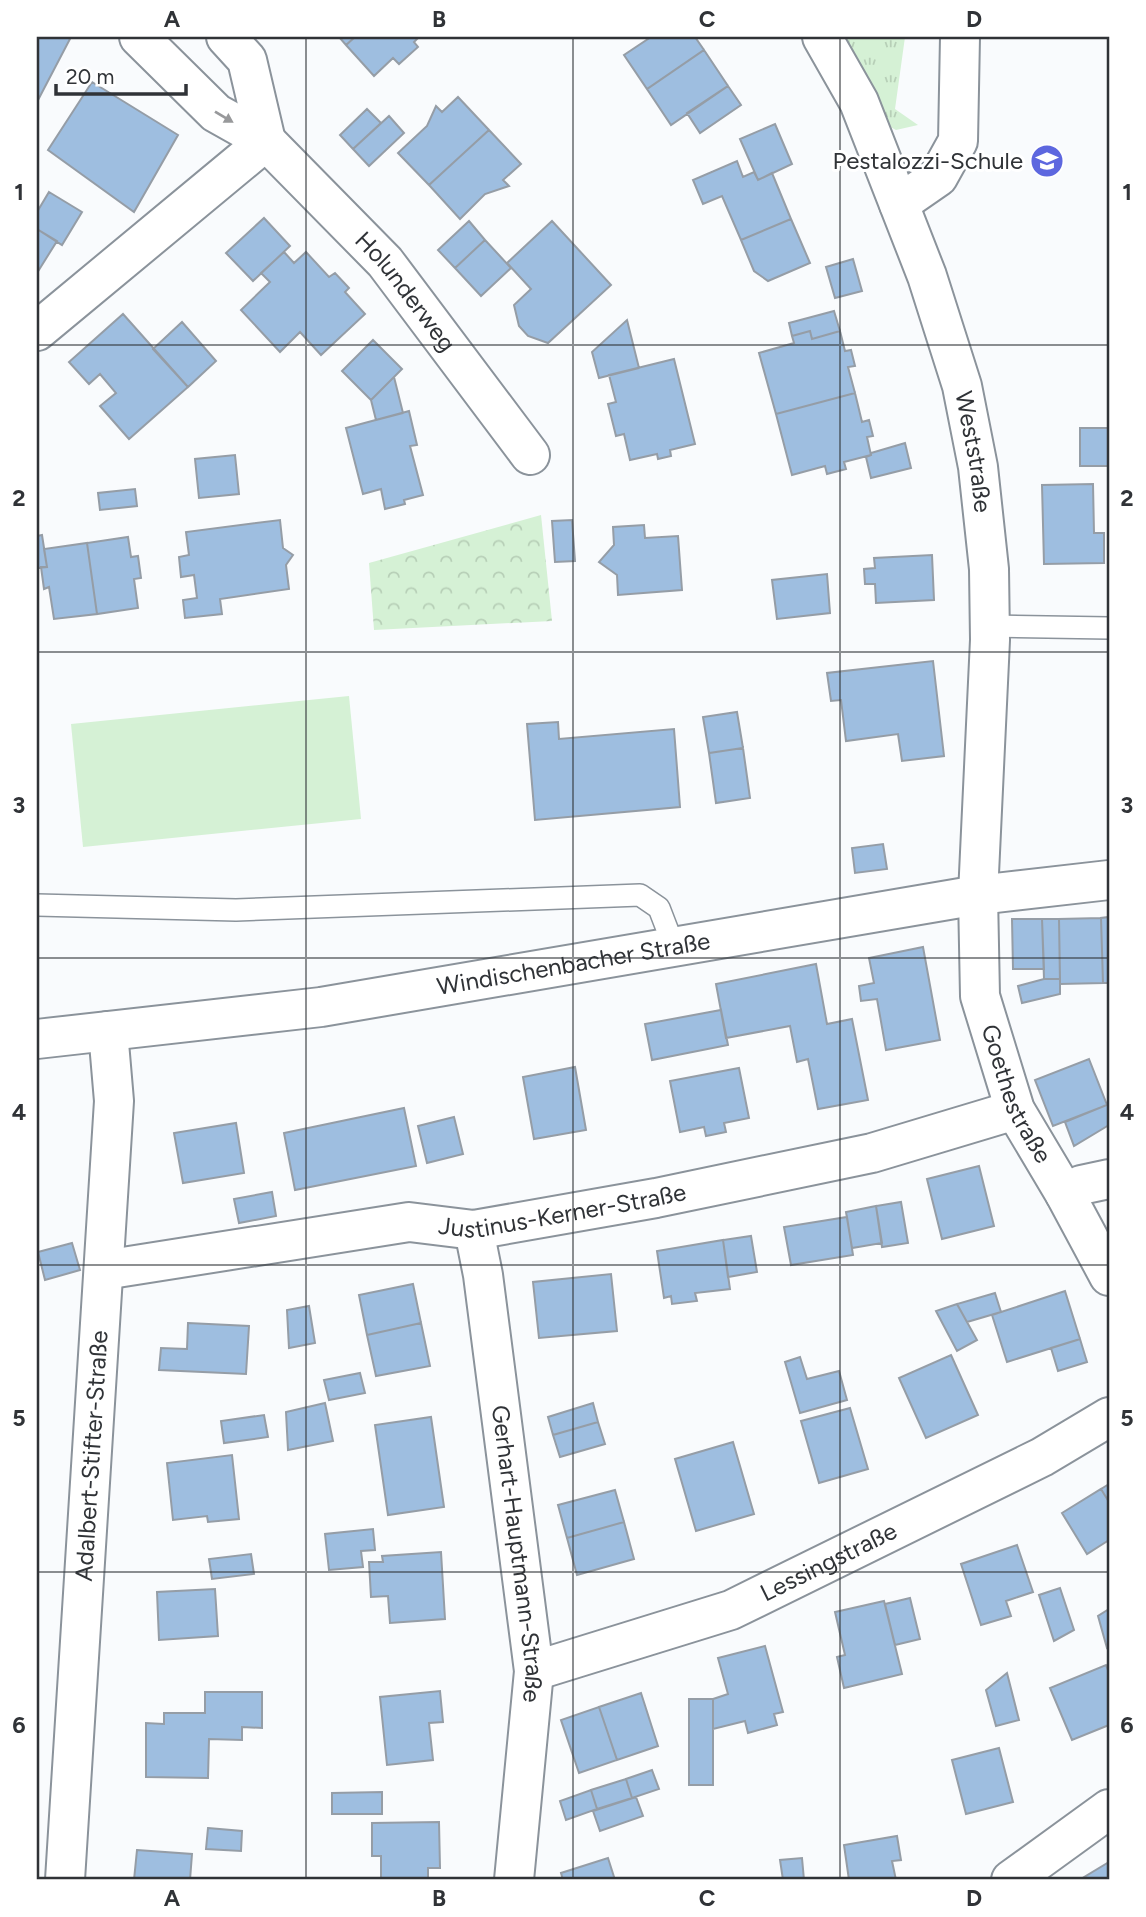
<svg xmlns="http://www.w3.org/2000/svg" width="1146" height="1917" viewBox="0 0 1146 1917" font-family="Figtree,sans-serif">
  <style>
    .grass { fill: url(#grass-tufts) }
    .park { fill: url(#park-crowns) }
    .pitch { fill: #d5f1d5 }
    .building { fill: #9ebee0; stroke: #959da6; stroke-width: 2 }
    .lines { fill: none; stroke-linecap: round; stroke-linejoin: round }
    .service-casing { stroke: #8b939b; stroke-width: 24 }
    .minor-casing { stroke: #8b939b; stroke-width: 42 }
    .tertiary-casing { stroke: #8b939b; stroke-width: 42 }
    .service { stroke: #fff; stroke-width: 21 }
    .minor { stroke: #fff; stroke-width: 38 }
    .tertiary { stroke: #fff; stroke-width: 38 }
    .oneway { fill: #98999b }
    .grid { fill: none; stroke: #303337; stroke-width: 2; stroke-opacity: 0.55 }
    .labels { text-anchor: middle; stroke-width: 6; stroke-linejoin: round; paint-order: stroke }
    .poi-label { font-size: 24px; fill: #303337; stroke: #fff; text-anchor: end }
    .street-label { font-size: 24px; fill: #303337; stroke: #fff }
    .neatline { fill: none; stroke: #303337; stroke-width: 2.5 }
    .grid-label { font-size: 23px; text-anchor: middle; font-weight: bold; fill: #303337 }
  </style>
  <defs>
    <pattern id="grass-tufts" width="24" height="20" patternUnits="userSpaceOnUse" patternTransform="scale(1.75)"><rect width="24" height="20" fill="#d5f1d5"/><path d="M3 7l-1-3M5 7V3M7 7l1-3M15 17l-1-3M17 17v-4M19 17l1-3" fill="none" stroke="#b7cfb7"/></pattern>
    <pattern id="park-crowns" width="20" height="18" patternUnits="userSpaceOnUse" patternTransform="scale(1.75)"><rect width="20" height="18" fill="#d5f1d5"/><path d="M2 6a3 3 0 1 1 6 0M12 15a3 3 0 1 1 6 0" fill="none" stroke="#b7cfb7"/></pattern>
  </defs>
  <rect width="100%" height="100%" fill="#f9fbfd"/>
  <path class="grass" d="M844 37H905L895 109 918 125 896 130 883 123Z"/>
  <path class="park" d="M541 515 552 621 374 630 369 563Z"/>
  <path class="pitch" d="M349 696 361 819 83 847 71 724Z"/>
  <path class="building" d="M37 37H71L37 102Z
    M339 37H355L346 45Z
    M355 37H419L414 42 418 47 399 64 393 58 374 76 346 45Z
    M651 37H695L704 50 647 89 624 55Z
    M704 50 728 86 671 125 647 89Z
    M92 82 178 135 134 212 48 150Z
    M728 86 741 105 700 133 687 113Z
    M458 97 489 130 429 185 398 153 427 126 436 106 442 112Z
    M367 109 381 123 353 149 340 135Z
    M389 116 404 133 369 166 353 149Z
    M775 124 792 164 758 180 740 139Z
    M489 130 521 164 503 180 509 186 485 194 460 219 429 185Z
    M737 161 743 177 754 172 758 180 772 173 791 219 741 240 722 196 703 204 693 180Z
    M49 192 82 212 62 245 37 229V212Z
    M264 218 290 246 253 281 226 253Z
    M791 219 810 263 768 281 754 271 741 240Z
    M469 221 485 240 455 268 438 250Z
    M552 221 611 285 548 343 528 336 519 326 514 305 531 289 507 263Z
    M37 229 57 241 37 273Z
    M485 240 511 268 481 296 455 268Z
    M284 252 294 263 306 252 329 277 335 273 349 288 345 292 365 314 321 355 300 332 280 352 241 310 270 282 261 273Z
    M853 259 862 291 835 298 826 267Z
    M834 311 840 331 812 339 810 331 792 336 789 323Z
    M123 314 188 387 129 439 100 406 116 393 100 374 89 384 69 362Z
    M627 320 639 368 599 378 592 352Z
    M182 322 216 361 188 387 153 349Z
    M810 331 812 339 840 331 845 351 851 350 855 366 848 367 855 393 776 414 759 353 794 343 792 336Z
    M373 340 402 369 371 400 342 371Z
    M674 359 695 444 670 450 671 456 658 459 657 454 630 460 624 434 616 436 608 404 616 402 609 375Z
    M394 377 403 413 376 420 371 400Z
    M855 393 862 422 869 420 873 436 867 437 871 455 844 462 846 469 827 474 825 466 792 475 776 414Z
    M409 411 417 445 410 446 423 495 404 500 405 504 385 509 381 489 363 494 346 428Z
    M1080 428H1109V466H1080Z
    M905 443 911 468 871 478 866 457 871 455V453Z
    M235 455 239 494 199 498 195 459Z
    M1093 484 1094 533H1104V563L1044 564 1042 485Z
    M135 489 137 506 100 510 98 493Z
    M280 520 283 548 293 555 286 565 289 589 220 599 222 614 185 618 183 600 197 598 194 575 181 577 179 557 189 555 186 532Z
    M572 520 575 561 555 562 552 521Z
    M644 525 645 538 678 536 682 590 618 595 617 575 599 562 614 545 613 527Z
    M42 535 47 567 37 568V536Z
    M128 537 131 557 138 556 141 578 134 579 138 608 97 614 87 543Z
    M87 543 97 614 54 619 49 587 44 589 41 567H47L44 549Z
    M932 555 934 600 876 603 875 584H865L864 569 875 568 874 558Z
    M827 574 830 613 777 619 772 580Z
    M933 661 944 756 902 761 898 734 846 741 841 700 831 701 827 673Z
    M737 712 743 748 709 753 703 717Z
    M558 722 559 739 674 729 680 807 535 820 527 724Z
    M743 748 750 798 716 803 709 753Z
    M883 844 887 869 855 873 852 848Z
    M1109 917V983H1103L1101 918Z
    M1101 918 1103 983 1060 984 1059 919Z
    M1012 919H1042L1044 969H1013Z
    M1042 919H1059L1060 979H1044Z
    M923 947 940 1040 886 1050 877 999 861 1001 859 986 874 983 869 958Z
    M816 964 827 1024 852 1019 868 1100 818 1109 808 1059 797 1062 790 1026 726 1038 716 984Z
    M1044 979H1060V994L1022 1003 1018 986Z
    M721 1010 728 1045 652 1060 645 1024Z
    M1089 1059 1107 1105 1053 1126 1035 1080Z
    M575 1067 586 1130 534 1139 523 1077Z
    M739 1068 749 1118 724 1123 726 1132 706 1136 704 1127 680 1132 670 1081Z
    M1109 1104V1125L1074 1146 1065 1122Z
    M404 1108 416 1166 295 1190 284 1133Z
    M454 1117 463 1154 427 1163 418 1126Z
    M236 1123 244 1173 183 1183 174 1133Z
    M979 1166 994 1226 942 1239 927 1179Z
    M272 1192 276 1216 239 1223 234 1199Z
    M901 1202 908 1243 882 1247 876 1206Z
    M876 1206 882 1243 852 1248 846 1212Z
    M847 1217 853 1255 791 1265 784 1227Z
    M751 1236 757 1272 728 1277 723 1240Z
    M723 1240 730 1289 695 1293 697 1301 672 1304 671 1296 664 1298 657 1251Z
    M72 1243 80 1270 45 1280 38 1252Z
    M611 1274 617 1331 539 1338 533 1282Z
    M413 1284 421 1323 367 1335 359 1295Z
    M1065 1291 1080 1339 1007 1362 992 1315Z
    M995 1293 1001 1312 967 1322 957 1304Z
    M957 1304 977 1340 957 1351 936 1311Z
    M309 1306 315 1343 289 1348 287 1310Z
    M188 1323 249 1326 246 1374 159 1370 161 1348 187 1349Z
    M421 1323 430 1366 376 1376 367 1335Z
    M1080 1339 1087 1362 1058 1371 1051 1348Z
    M951 1355 978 1415 926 1438 899 1378Z
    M800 1357 807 1379 839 1371 847 1400 800 1413 785 1362Z
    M360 1373 365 1393 329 1400 324 1380Z
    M325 1403 333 1441 288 1450 286 1412Z
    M593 1403 598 1422 553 1435 548 1417Z
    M850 1408 868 1469 819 1483 801 1421Z
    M264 1415 268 1437 224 1443 221 1421Z
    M431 1417 444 1507 388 1515 375 1425Z
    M598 1422 605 1444 560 1457 553 1435Z
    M733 1442 754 1514 696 1531 675 1459Z
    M232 1455 239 1519 208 1522 207 1516 173 1520 167 1463Z
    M1109 1484V1502L1101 1489Z
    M1101 1489 1109 1502V1540L1087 1554 1062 1513Z
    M615 1490 624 1522 567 1538 558 1505Z
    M624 1522 634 1559 577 1575 567 1538Z
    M373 1529 375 1550 361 1551 363 1567 329 1570 325 1534Z
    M1017 1545 1033 1592 1006 1601 1011 1616 981 1625 961 1564Z
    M441 1552 445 1619 390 1623 388 1596 371 1597 369 1562H383L382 1556Z
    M251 1554 254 1574 212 1579 209 1559Z
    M1060 1588 1074 1630 1054 1641 1039 1595Z
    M215 1589 218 1636 159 1640 157 1592Z
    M910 1598 920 1639 895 1645 885 1604Z
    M884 1601 902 1674 844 1688 837 1657 845 1655 835 1612Z
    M1109 1609V1647L1107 1648 1098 1616Z
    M765 1646 783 1712 774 1714 777 1725 748 1733 745 1721 713 1729V1699L728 1694 718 1658Z
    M1106 1665 1109 1673V1725L1072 1740 1050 1688Z
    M1007 1673 1019 1720 996 1726 986 1690Z
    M440 1691 443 1722 429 1723 433 1760 387 1765 380 1697Z
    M205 1692H262V1728L242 1727V1740L209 1739 208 1778 146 1777V1723L164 1724V1713H205Z
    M641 1693 658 1746 617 1760 599 1707Z
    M689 1699H713V1785H689Z
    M599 1707 617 1760 579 1773 561 1720Z
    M999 1748 1013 1802 966 1814 952 1760Z
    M652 1770 659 1789 632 1798 626 1779Z
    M626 1779 632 1798 597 1809 591 1790Z
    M591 1790 597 1809 566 1820 560 1801Z
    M382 1792V1814H332V1793Z
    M636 1797 643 1816 600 1831 593 1811Z
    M439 1822 440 1868H428V1880H381V1856H372V1823Z
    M208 1828 242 1831 241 1851 206 1849Z
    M897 1836 901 1860 892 1861 896 1880H849L844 1845Z
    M137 1850 192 1854 190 1880H134Z
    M608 1858 615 1880H563L561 1873Z
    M802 1858 804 1880H783L780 1860Z
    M1109 1862V1880H1082L1081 1879Z"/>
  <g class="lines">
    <defs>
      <path id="service" d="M989 626 1109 628
        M37 905 236 910 640 895 659 908 674 947"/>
      <g id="minor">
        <path id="s1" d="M139 37 216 113 266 141 385 262 530 455"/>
        <path d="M226 37 247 60 266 141"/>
        <path id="s2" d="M822 37 859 102 927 276 962 386 978 467 989 569 990 640 978 895 980 996 1015 1110 1065 1194 1109 1276"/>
        <path d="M899 204 938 177 958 141 960 37"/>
        <path d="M37 331 266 141"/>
        <path d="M1065 1194 1081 1185 1109 1179"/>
        <path id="s3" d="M474 1230 483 1275 534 1671 514 1880"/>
        <path id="s4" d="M104 1270 409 1222 474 1230 656 1198 872 1153 1015 1110"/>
        <path id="s5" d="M534 1671 731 1610 1042 1457 1109 1417"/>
        <path id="s6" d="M65 1880 114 1101 108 1031"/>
        <path d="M1011 1880 1109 1809"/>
      </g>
      <g id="tertiary">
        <path id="s7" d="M37 1039 321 1007 978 895 1109 880"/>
      </g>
    </defs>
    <use href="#service" class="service-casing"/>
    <use href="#minor" class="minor-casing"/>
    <use href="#tertiary" class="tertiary-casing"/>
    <use href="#service" class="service"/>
    <use href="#minor" class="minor"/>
    <use href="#tertiary" class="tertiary"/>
  </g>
  <defs><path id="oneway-solid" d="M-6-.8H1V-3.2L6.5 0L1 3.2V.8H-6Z" transform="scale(1.75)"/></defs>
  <use class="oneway" href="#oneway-solid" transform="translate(224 117) rotate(31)"/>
  <path class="grid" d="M306 37V1880M573 37V1880M840 37V1880M37 345H1109M37 652H1109M37 958H1109M37 1265H1109M37 1572H1109"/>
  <defs>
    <symbol id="school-disc" viewBox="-11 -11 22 22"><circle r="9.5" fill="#5d67df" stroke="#fff"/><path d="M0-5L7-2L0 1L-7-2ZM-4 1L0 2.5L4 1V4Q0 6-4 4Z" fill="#fff"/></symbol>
  </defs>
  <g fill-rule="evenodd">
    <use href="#school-disc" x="1028" y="142" width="38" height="38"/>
  </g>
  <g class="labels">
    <g class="poi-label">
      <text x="1023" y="169">Pestalozzi-Schule</text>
    </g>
    <g class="street-label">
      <text dy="8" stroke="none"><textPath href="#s1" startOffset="371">Holunderweg</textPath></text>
      <text dy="8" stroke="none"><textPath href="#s2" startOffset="444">Weststraße</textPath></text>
      <text dy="8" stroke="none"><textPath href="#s7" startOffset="542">Windischenbacher Straße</textPath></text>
      <text dy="8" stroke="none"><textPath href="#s2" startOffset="1094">Goethestraße</textPath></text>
      <text dy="8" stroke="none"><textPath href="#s4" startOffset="464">Justinus-Kerner-Straße</textPath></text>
      <text dy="8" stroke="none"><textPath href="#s6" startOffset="425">Adalbert-Stifter-Straße</textPath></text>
      <text dy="8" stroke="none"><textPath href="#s3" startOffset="327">Gerhart-Hauptmann-Straße</textPath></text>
      <text dy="8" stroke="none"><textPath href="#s5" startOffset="315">Lessingstraße</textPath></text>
    </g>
  </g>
  <rect width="1146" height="1917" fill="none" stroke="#ffffff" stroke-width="77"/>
  <path d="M56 84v10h130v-10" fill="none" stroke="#303337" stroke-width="3.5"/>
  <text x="66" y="84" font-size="21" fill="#303337" stroke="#ffffff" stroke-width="5" paint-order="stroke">20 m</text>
  <rect x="38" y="38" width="1070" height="1840" class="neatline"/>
  <g class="grid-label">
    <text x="172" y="27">A</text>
    <text x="439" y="27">B</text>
    <text x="707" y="27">C</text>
    <text x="974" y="27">D</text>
    <text x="19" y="200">1</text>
    <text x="1127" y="200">1</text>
    <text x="19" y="506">2</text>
    <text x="1127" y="506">2</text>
    <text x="19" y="813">3</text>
    <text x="1127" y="813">3</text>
    <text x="19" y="1120">4</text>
    <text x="1127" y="1120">4</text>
    <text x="19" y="1426">5</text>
    <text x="1127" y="1426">5</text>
    <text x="19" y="1733">6</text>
    <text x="1127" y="1733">6</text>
    <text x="172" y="1906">A</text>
    <text x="439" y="1906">B</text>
    <text x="707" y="1906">C</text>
    <text x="974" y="1906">D</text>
  </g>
</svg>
